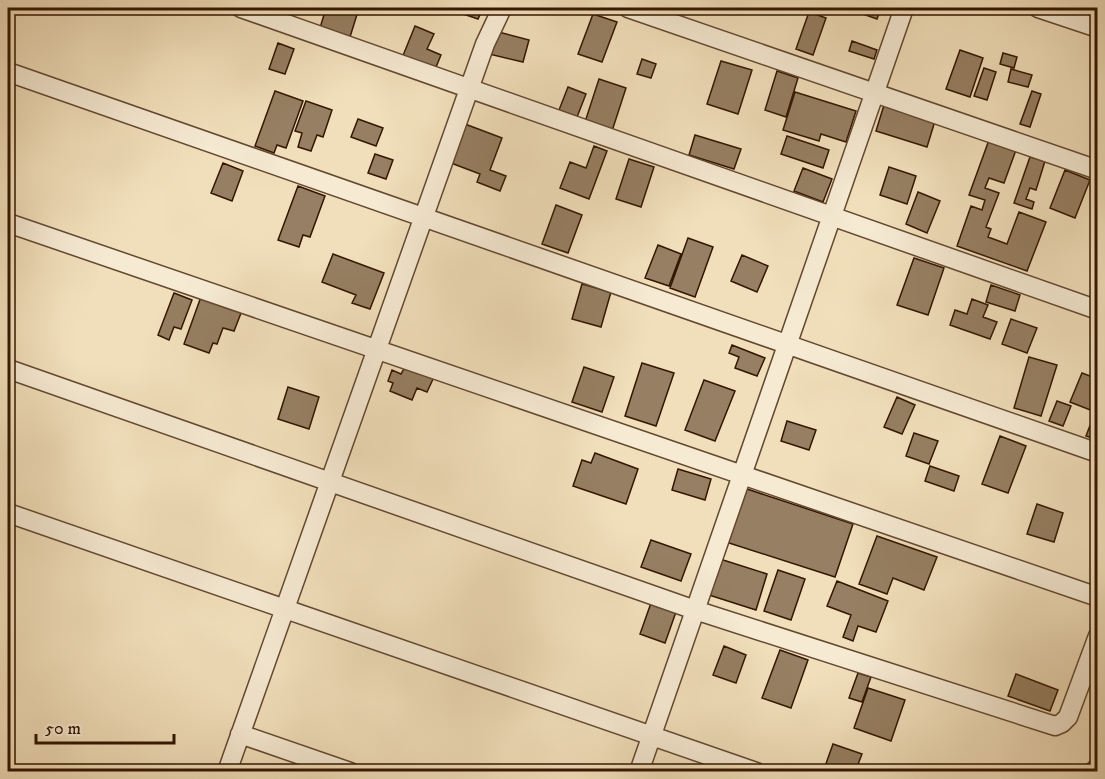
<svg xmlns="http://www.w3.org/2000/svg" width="1105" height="779" viewBox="0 0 1105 779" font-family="'IM FELL DW Pica',serif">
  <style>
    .building { fill: #967f62; stroke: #341601; stroke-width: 1.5 }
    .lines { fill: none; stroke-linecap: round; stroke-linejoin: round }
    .minor-casing { stroke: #634830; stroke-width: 21 }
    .minor { stroke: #f6ead3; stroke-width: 18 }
  </style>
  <rect width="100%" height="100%" fill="#f1dfbb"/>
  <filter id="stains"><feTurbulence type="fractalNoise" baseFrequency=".00333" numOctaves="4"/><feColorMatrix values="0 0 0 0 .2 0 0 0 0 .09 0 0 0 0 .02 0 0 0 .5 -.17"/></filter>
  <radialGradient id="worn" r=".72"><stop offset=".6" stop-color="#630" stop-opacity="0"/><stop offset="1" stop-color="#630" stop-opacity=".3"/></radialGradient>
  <path class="building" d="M326 8H359L350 37 320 28Z
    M446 8H483L478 19Z
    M846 8H881L877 19Z
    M809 12 826 18 813 55 796 49Z
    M593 14 617 22 602 62 578 54Z
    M415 26 434 34 427 49 441 55 434 72 402 58Z
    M495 31 529 40 523 62 489 54Z
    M852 41 877 50 874 59 849 51Z
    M278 43 294 49 285 74 269 69Z
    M960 50 983 58 970 97 946 89Z
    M1003 53 1017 57 1014 68 1000 64Z
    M642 59 656 64 651 78 637 74Z
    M721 61 752 70 738 114 707 104Z
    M984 68 996 72 987 100 974 96Z
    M1011 69 1032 75 1028 87 1008 82Z
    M777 71 798 78 786 117 765 110Z
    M599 79 626 88 612 131 585 122Z
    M568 87 586 94 577 117 559 110Z
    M275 91 303 101 286 148 277 145 274 153 255 146Z
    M1032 91 1041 94 1030 127 1020 124Z
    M795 92 856 111 846 142 821 134 819 141 783 130Z
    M306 101 332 110 323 137 317 135 311 151 298 147 302 133 295 131Z
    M884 105 935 121 927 147 876 131Z
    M358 119 383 128 376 146 351 137Z
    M465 124 502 138 490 170 506 176 500 191 477 182 480 174 451 163Z
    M695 135 741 149 734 169 689 155Z
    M787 136 829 150 823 168 781 154Z
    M989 140 1016 150 1004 183 989 178 985 188 999 193 986 227 991 229 988 237 1007 244 1019 212 1046 222 1027 271 957 246 971 206 982 210 985 200 969 195Z
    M594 146 607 151 589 199 560 188 570 162 586 168Z
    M375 154 393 160 386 179 368 173Z
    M1030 157 1045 161 1036 190 1030 188 1026 199 1034 202 1032 209 1014 203Z
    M629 159 654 167 641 207 616 199Z
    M223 163 243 171 232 201 211 193Z
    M889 167 916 176 907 204 880 195Z
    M803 168 832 179 823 202 794 191Z
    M1065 170 1090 180 1075 218 1050 208Z
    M298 186 325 196 310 237 303 235 299 247 278 240Z
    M918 192 940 201 927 233 906 224Z
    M556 205 582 215 568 253 542 244Z
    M688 238 713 247 695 297 670 288Z
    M658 245 681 254 669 286 645 278Z
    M333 254 384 273 370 309 352 303 356 295 322 282Z
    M742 255 768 266 757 292 731 281Z
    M914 258 944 268 928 315 897 305Z
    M582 284 611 292 601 327 572 319Z
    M991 285 1020 295 1015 311 986 302Z
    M174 293 192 300 181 329 174 327 169 340 158 335Z
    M202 294 243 308 234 331 223 328 217 344 213 343 209 353 184 344Z
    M972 299 988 305 983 317 997 322 990 339 950 325 955 310 967 314Z
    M1011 319 1037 328 1027 353 1002 344Z
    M732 345 765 358 757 376 735 368 739 357 729 353Z
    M1029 357 1057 365 1041 416 1014 408Z
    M642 363 674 373 656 426 625 416Z
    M406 365 434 377 427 392 417 388 412 400 390 391 393 383 388 381 392 370 401 374Z
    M584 367 614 377 602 412 572 402Z
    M1082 373 1098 379V399L1093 411 1070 402Z
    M704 380 735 391 715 441 685 430Z
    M288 387 319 397 309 429 278 419Z
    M897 397 915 405 902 434 884 427Z
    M1057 401 1071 406 1063 426 1049 421Z
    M1097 407H1098V440L1086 436Z
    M787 421 816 430 809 450 781 441Z
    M914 433 938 441 929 464 906 456Z
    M1000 436 1026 446 1008 493 982 484Z
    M595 453 638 469 626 504 573 486 582 460 591 463Z
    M930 466 959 476 954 491 925 481Z
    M678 469 711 479 705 500 672 490Z
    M744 488 853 524 835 577 726 542Z
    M1037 504 1063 513 1054 542 1027 534Z
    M877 536 937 557 924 590 893 578 887 594 859 584Z
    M651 540 691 554 681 581 641 567Z
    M720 559 767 574 756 610 709 595Z
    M778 570 805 579 791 620 764 611Z
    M837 581 888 601 876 632 858 626 853 641 843 637 851 615 827 606Z
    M651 603 676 612 665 643 640 634Z
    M724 646 746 655 736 683 713 675Z
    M780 650 808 660 791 708 762 698Z
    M858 673 871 677 862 702 849 698Z
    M1016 674 1058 690 1050 711 1008 696Z
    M868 688 905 700 891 741 854 728Z
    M833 744 862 754 855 772H823Z"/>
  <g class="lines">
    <defs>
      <path id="minor" d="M241 8 1098 310
        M628 8 1098 170
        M1038 8 1098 28
        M8 72 1098 453
        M8 223 1098 597
        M11 370 695 610 1055 726 1062 723 1068 717 1098 636
        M8 513 756 772
        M240 734 350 772
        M227 772 485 44 502 8
        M639 772 904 8
        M1093 772 1098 767"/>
    </defs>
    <use href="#minor" class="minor-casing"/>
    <use href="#minor" class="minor"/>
  </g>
  <rect width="1105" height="779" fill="none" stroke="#f1dfbb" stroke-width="30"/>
  <rect x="9" y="9" width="1087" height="761" fill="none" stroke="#341601" stroke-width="3"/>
  <rect x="15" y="15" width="1075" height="749" fill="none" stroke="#341601" stroke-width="1.5"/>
  <path d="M36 734v9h138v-9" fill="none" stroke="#341601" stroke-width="3"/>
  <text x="45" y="734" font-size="18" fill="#341601" stroke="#f6ead3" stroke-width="4.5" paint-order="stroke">50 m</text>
  <rect width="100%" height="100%" filter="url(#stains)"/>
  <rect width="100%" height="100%" fill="url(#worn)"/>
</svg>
